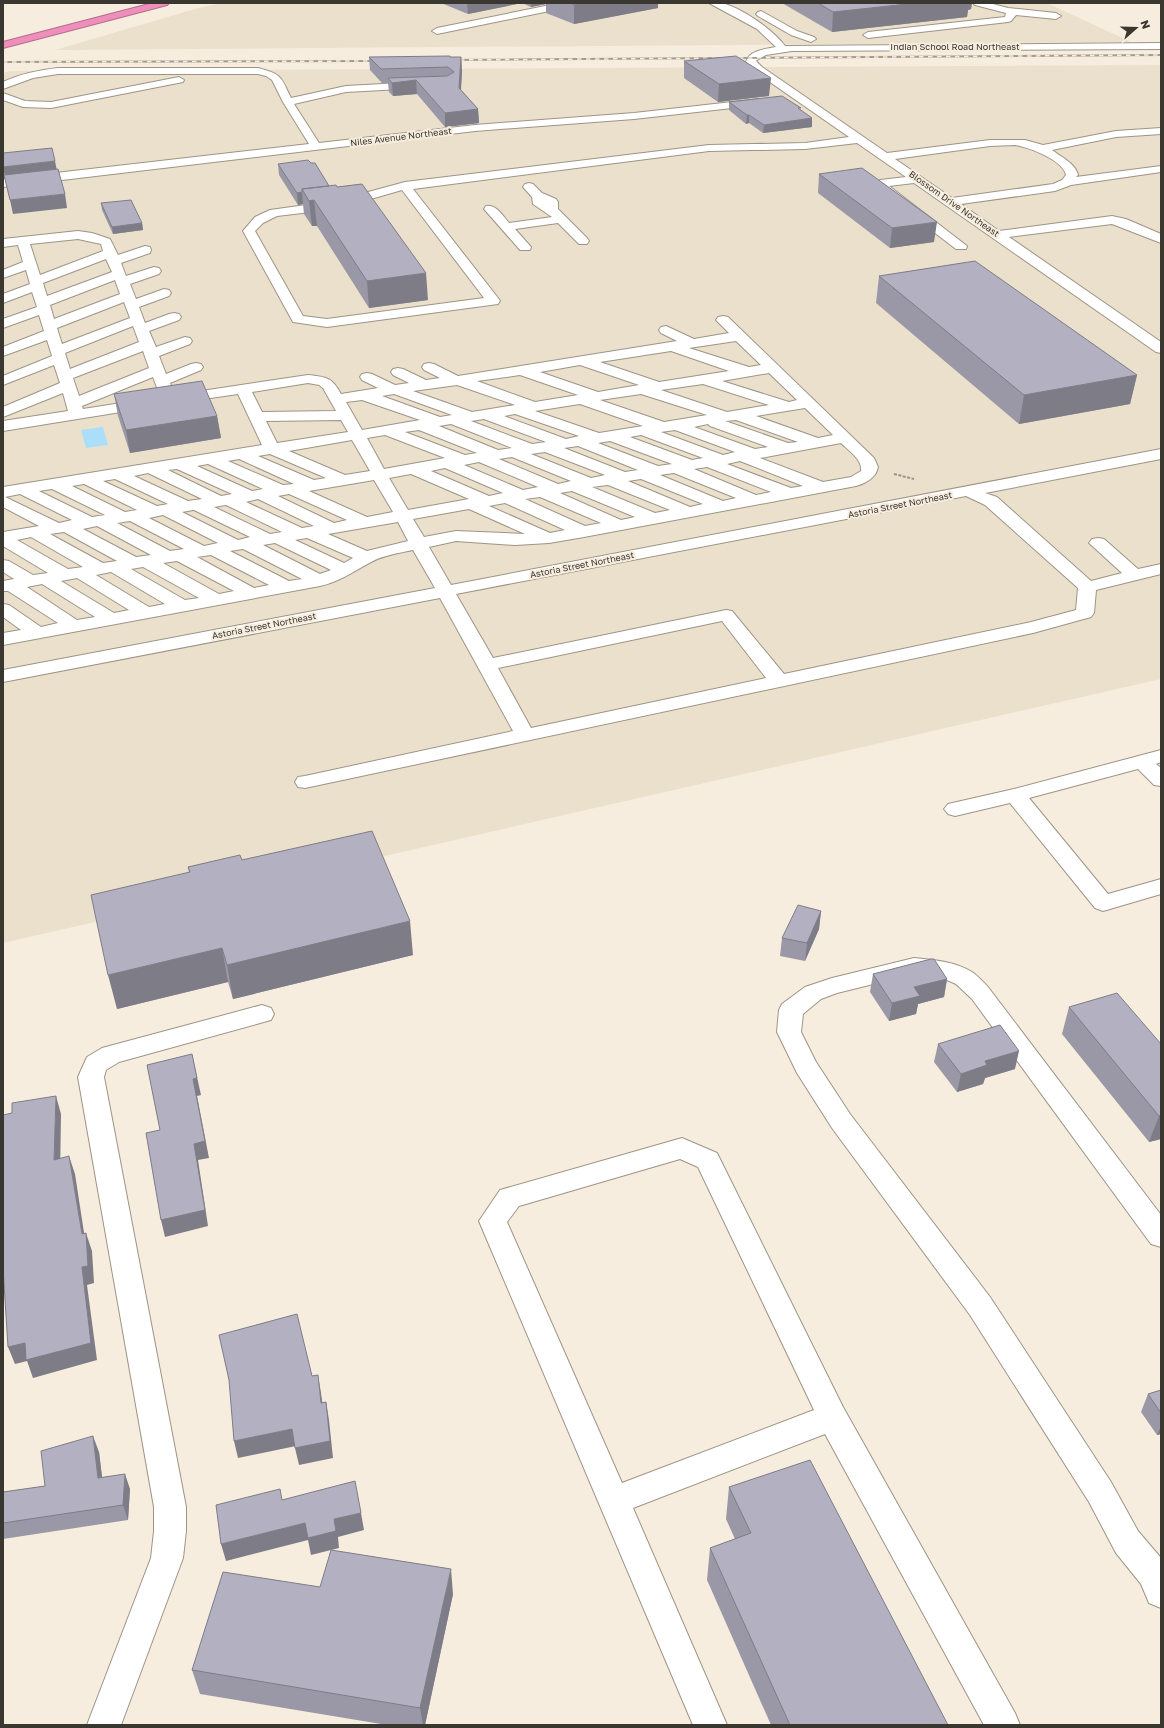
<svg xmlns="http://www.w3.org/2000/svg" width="1164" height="1728" viewBox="0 0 1164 1728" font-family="'Golos Text',sans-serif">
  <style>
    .industrial { fill: #ebe0cc }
    .water { fill: #abdef9 }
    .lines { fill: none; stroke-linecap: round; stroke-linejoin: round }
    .minor-casing { stroke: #9d9486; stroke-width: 2 }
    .highway-casing { stroke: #b0708b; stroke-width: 2 }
    .path { stroke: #9a9389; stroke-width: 2; stroke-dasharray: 3 1.5; stroke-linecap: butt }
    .minor { fill: #fff; fill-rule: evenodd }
    .highway { fill: #f08ebb; fill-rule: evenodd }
    .rail-casing { stroke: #a19b90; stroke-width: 2 }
    .rail { stroke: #f7edde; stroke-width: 1.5; stroke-dasharray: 4.5; stroke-linecap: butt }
    .wall { fill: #9a98a6 }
    .shaded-wall { fill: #7d7c87 }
    .building { fill: #b3b1c1; stroke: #7d7c87 }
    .labels { text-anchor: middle; stroke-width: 4; stroke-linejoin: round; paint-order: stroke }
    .far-street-label { font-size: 9px; fill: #3a3731; stroke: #f7edde }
  </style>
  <rect width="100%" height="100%" fill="#f7edde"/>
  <path class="industrial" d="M221 3H1047L1131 42 55 50 195 9Z
    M1161 65V679L3 943V73L10 71Z"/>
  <path class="water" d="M103 427 108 445 86 448 81 430Z"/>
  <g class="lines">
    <defs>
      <path id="minor" d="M560 3H579L574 6 437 34 432 31 437 28Z
        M709 3C713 3 718 2 722 3 742 8 773 30 785 46L1161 43V49L792 51 766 55 757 60 756 61 762 67 887 153 990 140H1025L1043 145 1116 131 1161 128V134L1116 137 1052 150C1061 157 1075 163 1078 175L1076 177 1161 166V172L1071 185 1055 191 961 204 999 231 1112 216 1126 219 1161 234V243L1112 224 1009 237 1161 342V353L1156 352 914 183 889 186 967 246 966 249H956L876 188 874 185 880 180 906 177 857 143 805 149 709 151 413 189 498 298 500 301 498 304 327 327 293 322 243 231 255 217 270 210 335 201 405 182 709 145 805 143 849 137 754 71 746 62C749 50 766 49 776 47L757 29ZM1015 145C1029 147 1063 160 1066 175L1062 180 1053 184 952 198 895 159 990 146ZM402 190 484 298 327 319 303 316 255 231 263 223 277 216 336 209Z
        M973 3H989L1008 8 1056 13 1061 16 1056 19 1016 15 1011 21 1008 22 868 38 863 35 868 32 1005 17 1006 13 975 5Z
        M761 11 797 31 814 37 816 39 811 42 791 35 758 16 756 14 758 12Z
        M58 68H258C282 74 281 77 291 98L346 86 419 82 424 85 419 88 346 92 294 104 319 143 475 125 634 113 759 99 764 102 759 105 634 119 475 131 3 187V179L309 144 283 102 272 80 266 76 258 74H58L33 78 3 89V82C20 74 39 70 58 68Z
        M179 77 184 80 183 82 51 108 23 107 3 100V93L25 101 51 102Z
        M529 183 533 184 542 193 556 199 558 202V209L587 238 589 241 587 244H579L558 223 515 229 531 247 530 250H520L484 209 486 206C496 204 503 216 509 223L552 217 533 204 532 197 523 187 525 184Z
        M78 231 92 233 110 239 118 255 145 246 150 247 151 250 150 253 121 263 126 276 154 267 159 268 161 271 159 274 130 284 136 299 164 289 169 290 171 293 169 296 139 307 145 323 169 314 174 313 179 314 181 317 179 320 149 331 156 347 185 337 190 338 192 341 190 344 159 356 166 374 191 364 196 363 201 364 203 367 201 370 170 383 175 395 308 375C326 377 332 377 341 394L378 388 362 380 360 377 362 374 367 373 372 374 395 385 409 383 393 375 391 372 393 369 398 368 403 369 426 380 440 378 424 370 422 367 424 364 429 363 434 364 458 376 677 341 661 333 659 330 661 327 666 326 694 339 729 333 716 320 718 317 723 316 728 317 874 458 878 467C876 478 866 483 856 486L584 537 549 543 515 545 456 541 429 547 451 585 1161 449V459L985 493 997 497 1091 581 1122 573 1089 543 1092 539 1098 538 1104 539 1138 569 1161 564V574L1096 590 1094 613 1091 617 1033 633 305 788 298 787 295 782 298 777 305 776 513 731 440 598 3 682V670L435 588 413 550C399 553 384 555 371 562 354 571 339 582 320 586L3 645V633L21 630 3 617V604L9 605 41 627 58 623 8 591H3V581L14 579 3 572V560L9 561 33 575 48 573 3 546V532L39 526 3 507V487L262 445 238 394 176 403 170 406 165 404 162 401 153 377 82 406 83 409 147 399 152 401 155 404 152 407 3 431V421L68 411 63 393 3 417V407L60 383 54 365 3 385V376L52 356 47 340 3 356V347L44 331 39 315 3 328V319L37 307 32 292 3 303V294L30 284 26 270 3 278V270L23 262 18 245 3 247V239ZM78 239 101 244 103 251 40 275 30 244ZM106 259 112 272 47 296 43 283ZM115 280 120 294 54 319 50 305ZM124 302 130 318 62 344 57 328ZM133 326 139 342 70 369 65 353ZM736 341 761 365 749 367 689 348ZM143 351 149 368 79 396 73 378ZM671 351 729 371 659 382 600 362ZM580 365 639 385 598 392 540 372ZM769 373 797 400 789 402 722 381ZM520 375 578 395 535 402 477 381ZM308 383 319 385 323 388 336 411 262 412 252 392ZM703 384 769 405 727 412 661 390ZM457 385 515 405 472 412 413 391ZM394 394 452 415 440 417 382 396ZM641 394 707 415 664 422 600 400ZM362 400 420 420 362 430 346 402ZM580 404 643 426 599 433 535 411ZM805 408 833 435 818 438 756 416ZM515 414 579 436 566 439 504 416ZM484 419 546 442 532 444 471 421ZM341 420 348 432 277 443 266 421ZM736 420 798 442 788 443 725 421ZM451 424 512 448 498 450 439 426ZM708 424 710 426 768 447 755 449 694 427ZM419 430 477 453 465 455 405 432ZM675 430 735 452 723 455 661 432ZM385 435 445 458 384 469 367 438ZM641 435 703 458 692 460 630 437ZM352 440 370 471 345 475 289 451ZM610 441 672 464 658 466 598 443ZM841 443C848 450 863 460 861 471L851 477 823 482 760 458ZM578 446 638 470 625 472 564 448ZM545 452 605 475 591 478 531 454ZM270 454 326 478 314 480 258 456ZM512 457 571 481 558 484 499 459ZM239 459 294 484 283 485 228 461ZM740 461 803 486 791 488 727 464ZM479 462 538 487 523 490 464 465ZM208 464 263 489 252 491 197 466ZM707 467 771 492 756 495 694 469ZM445 468 503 493 489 496 431 471ZM177 469 232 494 221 496 168 470ZM148 473 202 499 188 501 134 476ZM674 473 736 498 723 501 660 475ZM411 474 469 499 408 510 389 478ZM115 479 168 504 157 506 103 481ZM641 479 703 504 690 507 628 481ZM374 480 393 512 367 517 309 491ZM84 484 137 510 125 512 72 486ZM608 485 670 510 655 513 592 487ZM52 489 105 515 92 517 39 491ZM572 491 635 517 621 520 560 493ZM20 494 72 520 59 523 5 497ZM289 494 347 520 334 523 278 496ZM966 496 985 505 1078 588 1076 610 1031 622 784 674 732 611 726 610 493 658 456 594ZM540 497 601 523 585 526 525 499ZM258 499 314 526 302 528 246 502ZM505 503 565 530 550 533 489 506ZM226 505 282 532 270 534 214 507ZM469 509 525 534 456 531 424 537 413 519ZM193 510H194L250 537 238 540 182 512ZM163 515 218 543 204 546 149 518ZM130 521 184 549 170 551 117 523ZM398 522 408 541 367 551 328 534ZM97 526 151 555 136 557 83 529ZM64 532 117 561 103 563 50 534ZM31 537 83 567 68 569 17 540ZM307 538 353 558 344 563 295 540ZM275 543 331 570 320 574 263 545ZM243 549 302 579 289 581 230 551ZM211 555 269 585 254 588 197 557ZM177 561 234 591 219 594 163 563ZM143 567 199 598 185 600 131 569ZM111 572 165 604 149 607 96 575ZM77 578 129 610 114 613 61 581ZM42 584 95 617 77 620 27 587ZM722 621 766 678 531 728 498 668Z
        M1161 750V762L1156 764 1161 768V786L1154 785 1138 769 1029 798 1108 894 1161 879V894L1103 911 1095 908 1010 803 955 816 948 814 944 809 948 804 1014 789Z
        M914 958C934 960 954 961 972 972 978 976 983 982 988 987L1161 1215V1247L1151 1244 972 999 956 984 940 977 914 974 837 993 821 999 803 1014 801 1032 816 1062 850 1114 990 1297 1111 1482 1138 1531 1161 1558V1608L1149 1603 1141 1584 1116 1553 1089 1502 970 1315 832 1128 797 1073 777 1032 779 1010 782 1004 805 987 832 978Z
        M262 1005 271 1008 274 1014 271 1020 119 1062 106 1070 104 1077 186 1507V1531L183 1558 121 1725H87L151 1558 154 1531V1507L78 1077 87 1057 102 1048Z
        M682 1138 717 1153 843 1407 1015 1713 1020 1725H984L825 1434 633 1508 727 1725H693L479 1221 500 1190ZM680 1159 698 1167 814 1410 622 1483 507 1222 519 1206Z"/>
      <path id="highway" d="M153 3H169L167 5 3 48V42Z"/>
    </defs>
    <use href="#minor" class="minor-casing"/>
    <use href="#highway" class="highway-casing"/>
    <path class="path" d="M894 474 914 479"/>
    <use href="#minor" class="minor"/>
    <use href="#highway" class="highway"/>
    <defs>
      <path id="rail" d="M451 60 1161 55
        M3 62 381 61"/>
    </defs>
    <use href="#rail" class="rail-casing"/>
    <use href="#rail" class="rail"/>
  </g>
  <path class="wall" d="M441 3H658V8L574 24 546 13V4L531 7 522 3 468 14Z
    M782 3H972L971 9 968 10 967 17 832 32Z
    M369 57H461L462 71 461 90 478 109 479 123 445 127 417 94 393 96 389 92 388 83H382L370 70Z
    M684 61 769 96 718 102 684 78Z
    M729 102 800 110 812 127 763 133 749 123 746 124 729 110Z
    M278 164 329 186 428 300 369 308 317 226H312L304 214 303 204 298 205 279 175Z
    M819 174 934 242 890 248 818 193Z
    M101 203 142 223 143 230 113 234 102 210Z
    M879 276 1137 375 1130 404 1019 424 876 303Z
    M114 394 217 416 221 438 130 453 118 416Z
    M242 860 413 955 233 999 228 982 117 1009 189 872 188 867Z
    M821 911 819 929 805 961 780 956 782 938Z
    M873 974 947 979 944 997 918 1004 916 1014 889 1021 870 992Z
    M1069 1007 1161 1044V1139L1149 1142 1062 1034Z
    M938 1044 1015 1069 985 1078 983 1084 957 1092 934 1062Z
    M1161 1390V1434L1157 1435 1141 1412 1148 1394Z
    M99 1452 102 1477 130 1489 128 1520 3 1539V1492L45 1486Z
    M729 1487 948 1725H771L707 1580 710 1548 735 1539 726 1519Z
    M320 1587 453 1594 425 1725H387L200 1694 192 1670Z"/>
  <path class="shaded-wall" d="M467 3H522L468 14Z
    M531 3H546V4L531 7Z
    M582 3H658V8L574 24V5Z
    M917 3H972L971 9 968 10 967 17 832 32 833 12Z
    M461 57 462 71 460 102 459 88Z
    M771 78 769 96 718 102 719 84Z
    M416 80 417 94 393 96 392 83Z
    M478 109 479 123 445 127V113Z
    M747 115H749V123L746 124Z
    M812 118V127L763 133 764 125Z
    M55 161 57 171 5 177 3 167Z
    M302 192 303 204 298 205 297 193Z
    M65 194 67 208 13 214 10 200Z
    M314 200 317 226H312L309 201Z
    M937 222 934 242 890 248 892 228Z
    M142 223 143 230 113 234 112 227Z
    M426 273 428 300 369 308 367 281Z
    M1137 375 1130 404 1019 424 1024 395Z
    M217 416 221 438 130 453 126 430Z
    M821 911 819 929 805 961 807 943Z
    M410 921 413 955 233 999 227 965Z
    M222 948 228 982 117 1009 108 975Z
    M947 979 944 997 918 1004 916 1014 889 1021 892 1003 914 987Z
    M1019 1051 1015 1069 985 1078 983 1084 957 1092 961 1074 985 1061Z
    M192 1054 201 1095 197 1096 209 1158 198 1160 208 1226 165 1237 161 1220 194 1144Z
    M56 1096 61 1114 60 1178 54 1160Z
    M1161 1115V1139L1149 1142 1159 1116Z
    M69 1156 75 1174 87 1252 82 1234Z
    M86 1233 92 1251 94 1283 87 1285 97 1360 33 1378 27 1361 15 1364 8 1347 82 1267Z
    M318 1375 321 1393 325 1421 321 1403Z
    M326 1402 329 1420 333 1458 299 1465 295 1448Z
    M1161 1426V1434L1157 1435Z
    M292 1429 296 1446 238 1458 234 1441Z
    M93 1436 99 1452 104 1493 98 1478Z
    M125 1474 130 1489 128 1520 123 1505Z
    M361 1513 364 1530 338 1537 339 1548 311 1555 308 1540 226 1561 221 1544 305 1523 334 1519Z
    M451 1569 453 1594 425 1725H423L420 1708Z"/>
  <path class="building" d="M570 3H582L574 5Z
    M818 3H917L833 12Z
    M450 56V57H461L459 88 478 109 445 113 416 80 392 83 388 78 447 76 454 72 448 67 381 69 369 57Z
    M736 56 771 78 719 84 684 61Z
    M782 96 801 108H798L812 118 764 125 749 115H747L729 102Z
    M52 148 55 161 3 167V153Z
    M308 160 311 163H315L329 186 302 189V192L297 193 278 164Z
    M862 168 937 222 892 228 819 174Z
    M58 169 65 194 10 200 4 175Z
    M362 184 426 273 367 281 314 200 309 201 302 189 336 185 337 187Z
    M131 200 142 223 112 227 101 203Z
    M975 261 1137 375 1024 395 879 276Z
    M202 381 217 416 126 430 114 394Z
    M372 831 410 921 227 965 222 948 108 975 91 895 190 872 188 867 240 855 242 860Z
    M798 905 821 911 807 943 782 938Z
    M931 959H934L947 979 914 987 920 996 892 1003 873 974Z
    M1117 993 1161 1044V1115L1159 1116 1069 1007Z
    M1000 1025 1019 1051 985 1061 987 1065 961 1074 938 1044Z
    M192 1054 197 1078 193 1079 205 1141 194 1144 205 1210 161 1220 146 1133 160 1130 147 1065Z
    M56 1096 54 1160 69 1156 82 1234 86 1233 88 1266 82 1267 91 1343 26 1360 25 1343 8 1347 3 1268V1115L12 1113V1103Z
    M297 1314 312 1376 318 1375 321 1403 326 1402 330 1441 295 1448 292 1429 234 1441 229 1380 219 1335Z
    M1161 1390V1413L1148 1394Z
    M93 1436 98 1478 125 1474 123 1505 3 1523V1492L45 1486 41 1451Z
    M810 1460 948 1725H790L710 1548 751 1533 729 1487Z
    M355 1481 361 1513 334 1519 336 1531 308 1538 305 1523 221 1544 216 1505 280 1489 282 1500Z
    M331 1550 451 1569 420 1708 192 1670 223 1572 320 1587Z"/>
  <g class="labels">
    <g class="far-street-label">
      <text x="955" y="50">Indian School Road Northeast</text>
      <text transform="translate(401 137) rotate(-7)" y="3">Niles Avenue Northeast</text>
      <text transform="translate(954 204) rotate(35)" y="3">Blossom Drive Northeast</text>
      <text transform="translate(900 505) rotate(-11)" y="3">Astoria Street Northeast</text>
      <text transform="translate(582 565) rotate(-11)" y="3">Astoria Street Northeast</text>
      <text transform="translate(264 626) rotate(-11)" y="3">Astoria Street Northeast</text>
    </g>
  </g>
  <rect width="1164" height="1728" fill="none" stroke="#3a3731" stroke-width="8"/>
  <g transform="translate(1136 28) rotate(70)" stroke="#f7edde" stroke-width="3" paint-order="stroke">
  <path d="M0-3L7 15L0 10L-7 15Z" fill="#3a3731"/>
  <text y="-6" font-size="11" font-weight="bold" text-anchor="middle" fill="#3a3731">N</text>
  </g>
</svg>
